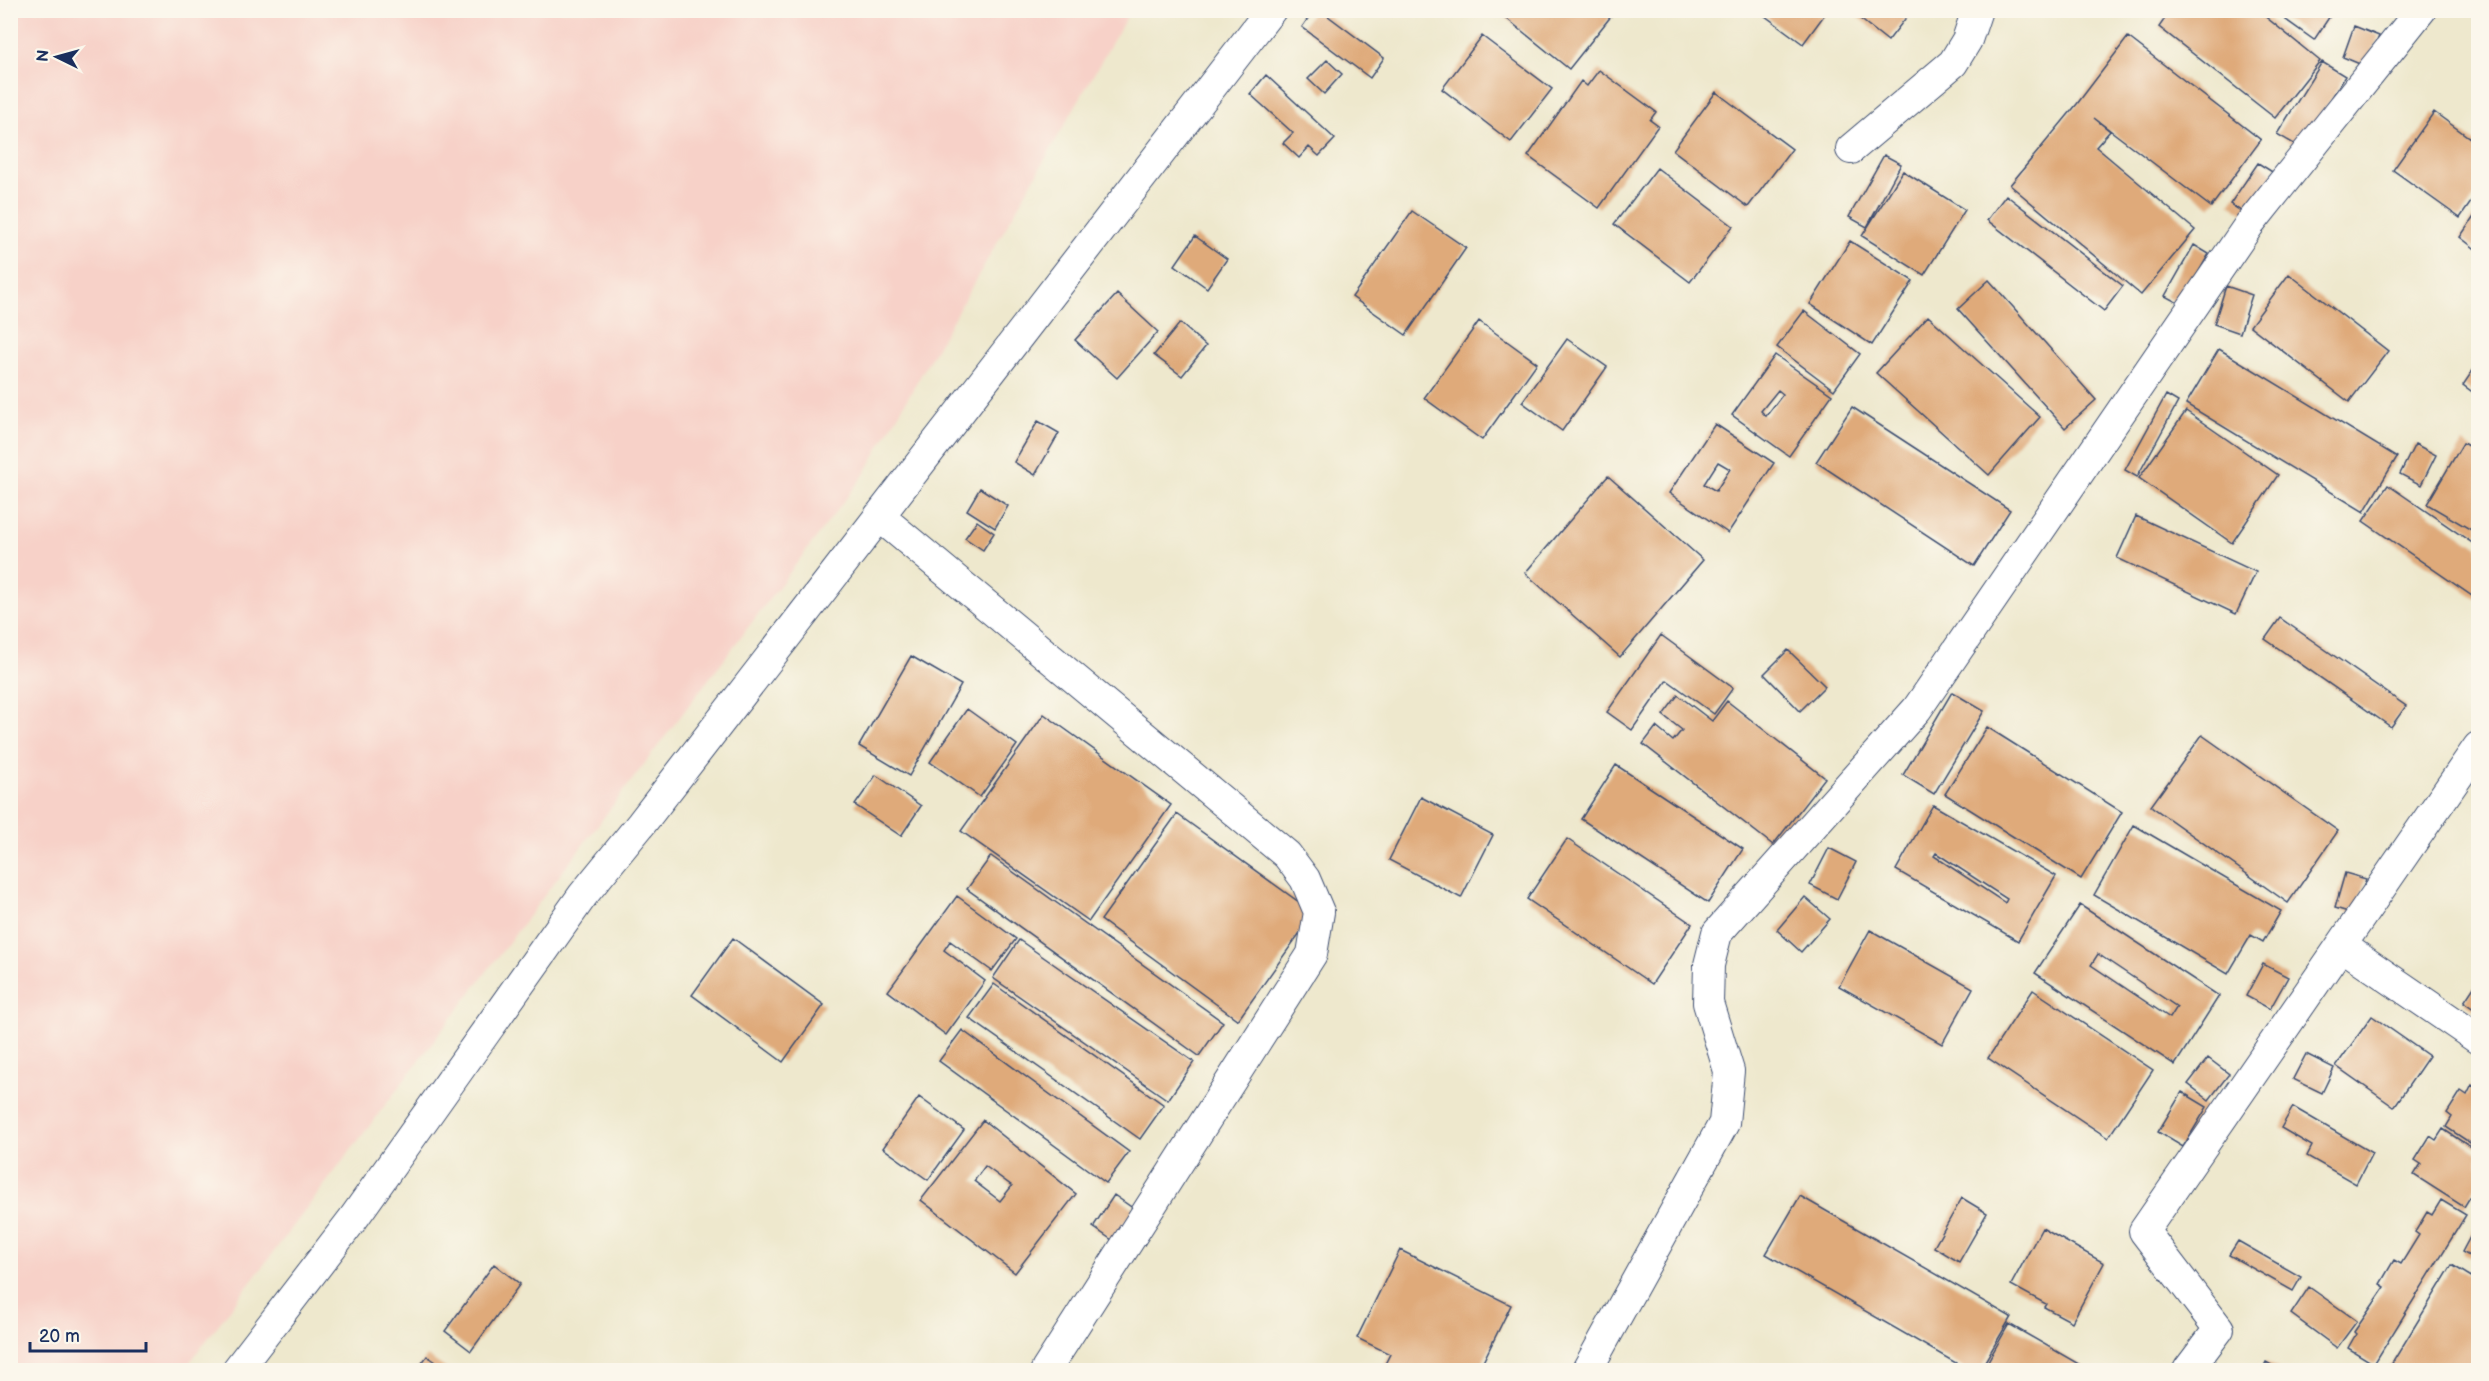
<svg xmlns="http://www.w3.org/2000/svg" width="2489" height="1381" viewBox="0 0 2489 1381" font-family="'Balsamiq Sans',sans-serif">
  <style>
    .built { fill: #f7d1c8 }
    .building { fill: #dfaa7a; fill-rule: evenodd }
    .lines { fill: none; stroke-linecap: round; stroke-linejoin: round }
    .minor-casing { stroke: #3b4b6f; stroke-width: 32 }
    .minor { stroke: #fff; stroke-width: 30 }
  </style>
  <rect width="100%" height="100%" fill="#fbf7ec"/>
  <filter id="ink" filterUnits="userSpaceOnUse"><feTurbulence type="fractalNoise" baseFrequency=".0167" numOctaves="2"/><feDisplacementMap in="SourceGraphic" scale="12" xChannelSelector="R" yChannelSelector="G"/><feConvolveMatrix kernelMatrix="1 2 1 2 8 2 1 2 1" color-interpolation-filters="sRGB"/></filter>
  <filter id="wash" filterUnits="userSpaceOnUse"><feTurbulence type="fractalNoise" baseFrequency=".008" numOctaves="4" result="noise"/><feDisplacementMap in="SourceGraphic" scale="24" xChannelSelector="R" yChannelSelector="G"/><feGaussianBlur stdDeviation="1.35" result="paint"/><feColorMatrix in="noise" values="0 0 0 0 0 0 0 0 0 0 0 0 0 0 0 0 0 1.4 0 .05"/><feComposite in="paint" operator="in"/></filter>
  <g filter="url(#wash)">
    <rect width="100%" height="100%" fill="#eee8cd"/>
    <path class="built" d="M10 11H1130L863 476 184 1370H11Z"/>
    <g id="blocks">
      <path class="building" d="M1314 10H1320L1384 58 1370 78 1302 27Z
        M1496 10H1606L1612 15 1569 69Z
        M1757 10H1828L1803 44Z
        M1849 10H1912L1888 41Z
        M2171 10H2257L2320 61 2275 118 2159 27Z
        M2272 10H2334L2314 40Z
        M2354 26 2379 36 2367 67 2343 57Z
        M1482 36 1552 89 1511 142 1442 89Z
        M2128 37 2261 140 2211 207 2094 118 2110 131 2096 147 2195 230 2141 295 2010 185 2077 104Z
        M1327 60 1342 74 1324 94 1308 79Z
        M2322 62 2345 76 2301 148 2277 134Z
        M1599 70 1656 112 1650 120 1658 126 1599 208 1528 156 1581 81 1587 86Z
        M1266 75 1335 139 1319 156 1309 147 1299 158 1283 143 1293 133 1250 94Z
        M1716 92 1792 149 1748 207 1673 150Z
        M2434 112 2478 144V192L2460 218 2393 170Z
        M1884 155 1901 164 1867 227 1849 217Z
        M2258 163 2274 173 2247 215 2230 204Z
        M1657 168 1733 226 1690 282 1614 224Z
        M1903 171 1965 210 1924 275 1862 236Z
        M2006 195 2123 286 2104 311 1987 220Z
        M1412 211 1466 248 1406 335 1352 297Z
        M2478 211V251L2460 237Z
        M1195 236 1227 259 1207 288 1175 265Z
        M1850 241 1913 281 1872 345 1810 304Z
        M2194 245 2209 254 2180 304 2165 296Z
        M2289 274 2388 351 2349 402 2250 326Z
        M1989 280 2096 400 2065 428 1958 309Z
        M2226 286 2252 295 2240 333 2214 324Z
        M1117 294 1158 332 1117 378 1075 340Z
        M1804 311 1860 354 1834 390 1777 347Z
        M1928 316 2040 417 1989 475 1876 373Z
        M1479 321 1537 363 1482 440 1424 398Z
        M1180 323 1206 346 1182 376 1154 355Z
        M1567 339 1607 367 1562 431 1522 402Z
        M2219 349 2397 457 2364 512 2186 404Z
        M1775 355 1832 395 1789 456 1732 415ZM1778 390 1783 394 1766 416 1761 411Z
        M2478 363V396L2463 385Z
        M2166 395 2178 402 2137 477 2125 470Z
        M1852 407 2010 510 1974 566 1816 462Z
        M2186 411 2278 475 2232 543 2139 478Z
        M1038 421 1059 433 1035 475 1014 462Z
        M1715 424 1774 463 1728 533 1669 493ZM1718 462 1730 469 1716 491 1704 484Z
        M2463 443 2478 452V534L2427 504Z
        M2415 444 2436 455 2421 485 2400 474Z
        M1608 476 1703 560 1620 657 1525 573Z
        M2388 485 2478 547V600L2363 521Z
        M980 488 1008 506 995 528 967 510Z
        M2136 516 2256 572 2236 614 2117 558Z
        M977 521 994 533 983 550 965 538Z
        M2280 618 2406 706 2391 727 2265 639Z
        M1661 635 1733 688 1714 714 1667 680 1632 730 1607 712Z
        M1788 650 1825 686 1800 711 1764 674Z
        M911 656 961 685 909 776 859 746Z
        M1952 692 1984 711 1934 794 1903 775Z
        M1678 695 1712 721 1727 701 1825 778 1773 845 1643 744 1656 727 1673 741 1682 730 1663 715Z
        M967 709 1017 745 980 797 930 762Z
        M1044 714 1171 805 1089 921 961 831Z
        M1987 727 2122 812 2081 879 1945 794Z
        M2202 735 2338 831 2288 903 2151 806Z
        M1616 765 1743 849 1708 903 1581 819Z
        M876 775 921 806 901 836 855 805Z
        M1421 797 1493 835 1461 898 1389 860Z
        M1933 805 2056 876 2018 941 1896 870ZM1936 853 2007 899 2005 903 1934 856Z
        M1177 814 1314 913 1238 1020 1101 920Z
        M2134 825 2281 911 2263 942 2251 935 2228 974 2094 895Z
        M1567 839 1692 924 1652 984 1527 899Z
        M1829 848 1856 862 1837 899 1810 885Z
        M991 856 1223 1022 1199 1056 967 889Z
        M2345 873 2366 879 2355 914 2335 908Z
        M957 896 1016 939 992 971 950 941 944 950 985 981 946 1035 888 991Z
        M1805 897 1830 919 1801 952 1777 930Z
        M2080 905 2219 996 2175 1065 2035 973ZM2098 954 2177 1007 2170 1018 2091 965Z
        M1870 930 1973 988 1942 1044 1839 986Z
        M733 938 824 1005 783 1062 692 995Z
        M1019 940 1194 1062 1168 1100 993 978Z
        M2263 964 2288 977 2270 1009 2246 996Z
        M2478 981V1012L2464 1002Z
        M994 984 1164 1105 1140 1139 969 1018Z
        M2033 990 2153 1070 2108 1138 1988 1058Z
        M2372 1016 2429 1056 2394 1107 2336 1066Z
        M962 1030 1129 1152 1106 1183 939 1061Z
        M2306 1054 2334 1068 2322 1093 2293 1079Z
        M2208 1058 2229 1074 2209 1100 2188 1084Z
        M2472 1085 2478 1090V1148L2446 1127 2452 1117 2447 1113 2461 1091 2467 1095Z
        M2182 1092 2207 1107 2183 1147 2158 1132Z
        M919 1097 964 1130 928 1180 883 1148Z
        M2293 1107 2372 1153 2356 1184 2307 1156 2312 1146 2281 1128Z
        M983 1120 1076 1194 1015 1273 921 1200ZM985 1166 1012 1186 1000 1201 974 1181Z
        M2443 1129 2478 1152V1184L2464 1207 2414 1175 2421 1164 2415 1160 2430 1136 2436 1140Z
        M1114 1195 1134 1209 1112 1240 1093 1227Z
        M1800 1196 2011 1317 1980 1370H1968L1766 1254Z
        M1962 1198 1987 1213 1959 1262 1934 1247Z
        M2441 1200 2466 1215 2374 1364 2348 1348 2356 1334 2354 1332 2385 1287 2380 1284 2394 1260 2401 1264 2419 1235 2415 1232 2427 1212 2432 1215Z
        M2478 1222V1261L2462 1252Z
        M2042 1228 2104 1263 2072 1322 2044 1307 2046 1304 2011 1285Z
        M2238 1241 2301 1277 2293 1291 2229 1255Z
        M1400 1250 1511 1305 1479 1370H1382L1390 1354 1357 1338Z
        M494 1264 520 1284 471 1351 445 1331Z
        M2452 1265 2478 1281V1365L2475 1370H2388Z
        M2309 1287 2357 1321 2337 1348 2291 1314Z
        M2009 1324 2089 1370H1983Z
        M427 1356 448 1370H417Z
        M2266 1362 2280 1370H2262Z"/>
    </g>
  </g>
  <g filter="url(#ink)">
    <use href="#blocks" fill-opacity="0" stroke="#3b4b6f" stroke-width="1.5"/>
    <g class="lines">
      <defs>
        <path id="minor" d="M1851 149 1953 63 1967 40 1977 10
          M879 516 1287 855 1305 879 1319 912 1312 954 1046 1370
          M2342 946 2478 1039
          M237 1370 353 1219 583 895 641 824 1271 10
          M1587 1370 1724 1123 1729 1071 1708 1003 1709 965 1717 933 1917 709 2249 225 2421 10
          M2188 1370 2219 1329 2144 1231 2478 747"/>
      </defs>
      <use href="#minor" class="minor-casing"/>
      <use href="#minor" class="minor"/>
    </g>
  </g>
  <rect width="2489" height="1381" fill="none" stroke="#fbf7ec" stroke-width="36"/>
  <g transform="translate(57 57) rotate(275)" stroke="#fbf7ec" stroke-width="4.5" paint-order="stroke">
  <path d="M0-4.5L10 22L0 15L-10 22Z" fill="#1b2f5e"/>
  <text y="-9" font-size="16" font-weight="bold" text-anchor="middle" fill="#1b2f5e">N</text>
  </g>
  <path d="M30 1342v9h116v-9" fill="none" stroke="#1b2f5e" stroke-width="3"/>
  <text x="39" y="1342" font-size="18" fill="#1b2f5e" stroke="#fbf7ec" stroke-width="4.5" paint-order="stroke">20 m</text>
</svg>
